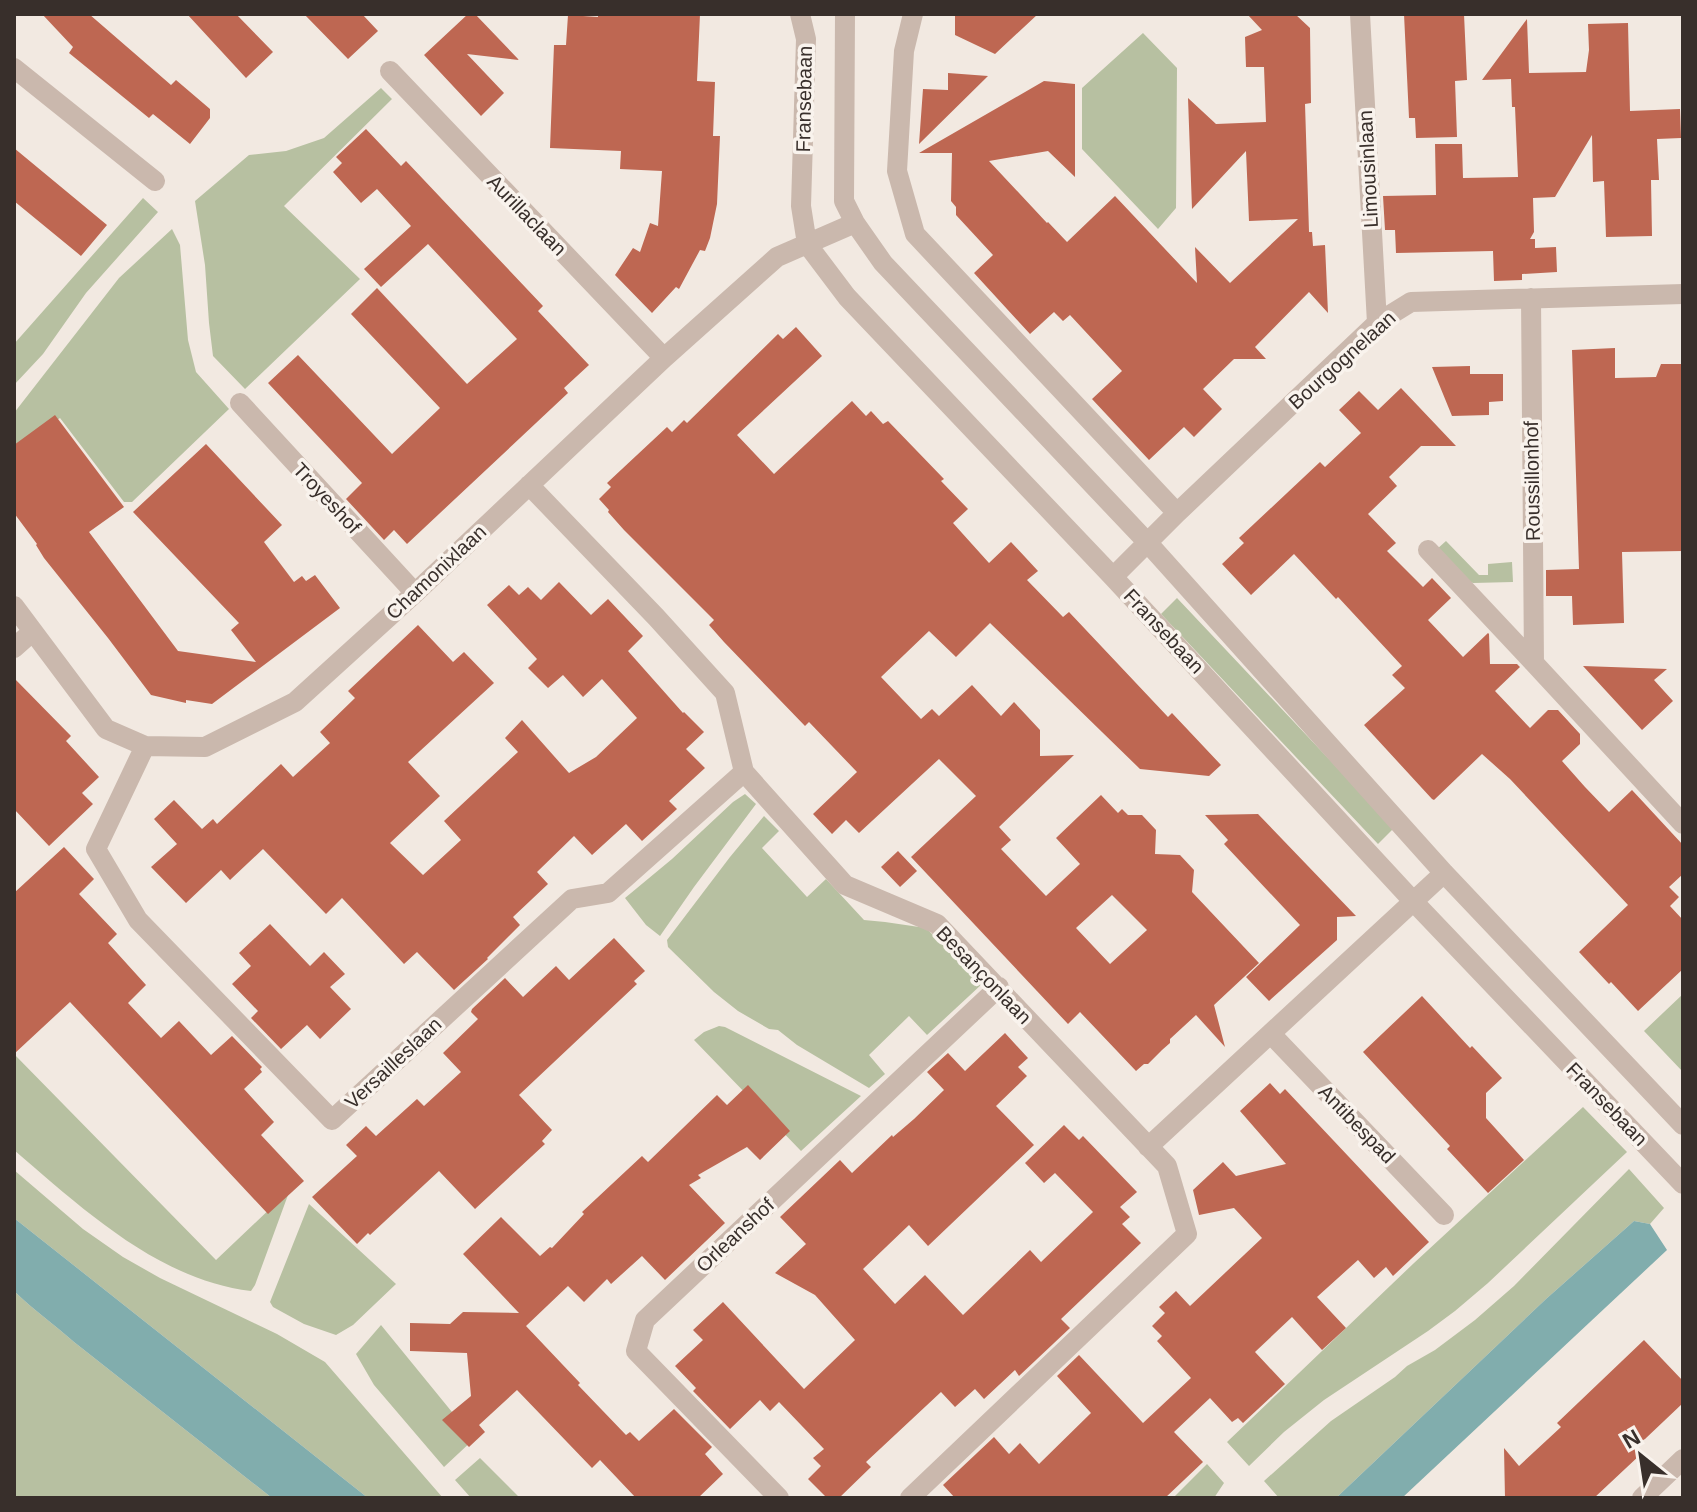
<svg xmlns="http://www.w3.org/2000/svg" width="1697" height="1512" viewBox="0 0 1697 1512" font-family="Helvetica,sans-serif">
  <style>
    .green { fill: #b7c0a1 }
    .water { fill: #81adad }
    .building { fill: #be6752; fill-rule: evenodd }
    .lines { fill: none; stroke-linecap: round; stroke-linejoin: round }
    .minor { stroke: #cab8ad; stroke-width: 20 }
    .labels { text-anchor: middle; stroke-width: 7; stroke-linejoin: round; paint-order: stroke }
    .street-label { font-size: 20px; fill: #382f2b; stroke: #f9f3ed }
  </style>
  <rect width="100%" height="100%" fill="#f2e9e1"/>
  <path class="green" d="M1143 33 1177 68 1176 208 1158 229 1082 149V88Z
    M381 88 392 99 284 206 360 279 245 389 213 356 209 323 205 265 195 201 249 155 286 151 324 138Z
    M143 198 158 212 86 293 43 354 14 385V344Z
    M172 229 180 245 188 340 196 372 229 409 132 502H124L60 418 14 447V413L119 278Z
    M1446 541 1479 575H1488V564L1512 562 1513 582 1473 583 1464 579 1436 550Z
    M1177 598 1394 828 1378 844 1161 614Z
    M745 794 756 804 694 887 660 936 646 925 625 898 672 859 733 802Z
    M764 816 779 831 762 848 807 897 826 879 864 920 885 922 926 928 982 984 927 1035 909 1016 869 1055 885 1074 869 1088 797 1045 778 1030 769 1029 738 1011 714 992 668 947 667 940 730 857Z
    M1683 994V1072L1644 1031Z
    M719 1026 725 1027 861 1096 801 1151 694 1040 704 1032Z
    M14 1054 216 1260 276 1203 288 1195 255 1285 251 1291C158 1280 82 1208 14 1150Z
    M1583 1107 1627 1152 1488 1283 1455 1311 1428 1331 1324 1400 1284 1432 1249 1466 1227 1442 1414 1263Z
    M1629 1169 1664 1208 1650 1224 1634 1221 1546 1299 1336 1498H1279L1264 1481 1331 1421 1395 1377 1407 1366 1435 1350 1475 1320 1514 1286Z
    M14 1170 83 1229 123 1257 160 1278 277 1334 325 1362 443 1498H368L14 1218Z
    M309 1204 396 1284 353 1325 336 1335 304 1324 273 1307 270 1302Z
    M14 1291C32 1309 54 1324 74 1342L272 1498H14Z
    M381 1325 474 1439 444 1467 374 1385 356 1354Z
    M480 1458 520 1498H471L455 1480Z
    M1207 1464 1224 1483 1214 1498H1173Z"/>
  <path class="water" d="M14 1218 368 1498H272L74 1342C54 1324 32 1309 14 1291Z
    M1634 1221 1650 1224 1667 1250 1402 1498H1336L1546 1299Z"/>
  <path class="building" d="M42 14H89L171 85 176 80 210 109V118L190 144 153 114 149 118 69 53 73 47Z
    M187 14H236L273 52 246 78Z
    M304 14H362L378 31 348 59Z
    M468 14H475L519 60 467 54 504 93 481 116 424 55Z
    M598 14H700L697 81 715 82 713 136H720L717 204 710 238 705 251 700 250 679 289 676 287 652 313 615 275 633 248 640 252 650 223 658 226 662 171 620 169 621 151 550 148 554 45H566L568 15 598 17Z
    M955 14H1038L995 54 955 35Z
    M1247 14H1295L1310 28 1311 103 1305 104 1309 232H1312L1313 246 1325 245 1328 313 1309 292 1255 347 1266 359H1234L1203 389 1222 409 1194 437 1184 427 1149 460 1092 399 1122 371 1070 315 1063 321 1054 312 1030 334 974 273 993 255 956 215V207L951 201 952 153H919L1044 81 1075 84V177L1048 151 989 161 1047 223 1048 222 1067 242 1115 196 1197 283 1195 247 1230 283 1298 219 1249 221 1246 151 1192 209 1188 98 1216 124 1266 122 1264 67H1246L1245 37 1262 30Z
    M1404 14H1464L1467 80 1455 81 1457 137 1416 138 1415 118H1409Z
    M1527 19 1529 73 1586 72 1589 50 1588 24 1628 23 1630 111 1680 109 1681 138 1657 139 1659 180H1651L1652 236 1606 237 1604 181 1593 182 1592 135 1555 197 1533 198 1534 232 1530 239H1535V248L1556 247 1557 272 1522 274V280L1494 281 1493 251 1396 253 1395 230H1385L1383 196 1436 195 1435 144H1462L1463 178 1518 177 1515 107H1512L1511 79 1482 80Z
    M948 73 988 76 919 144 923 89 948 90Z
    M366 129 401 166 406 161 423 179 543 306 538 311 589 365 564 388 568 393 407 544 394 530 384 540 346 499 362 483 268 383 298 355 392 454 440 408 351 314 377 288 467 384 517 339 428 244 381 287 364 269 411 226 377 189 361 203 333 172 342 163 336 157Z
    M14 148 107 225 81 256 14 201Z
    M796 327 822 356 737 435 774 474 852 401 866 416 871 411 883 424 888 421 944 479 941 481 968 509 953 523 989 563 1011 542 1038 571 1027 580 1063 617 1069 612 1168 717 1172 713 1221 765 1209 776 1140 769 990 623 956 657 929 631 881 677 921 719 932 709 939 716 972 685 1001 716 1014 702 1040 730V756L1074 755 999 827 1011 840 1001 849 1046 896 1080 864 1056 838 1101 795 1118 813 1122 809 1128 815H1142L1156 830 1155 854 1180 855 1194 870 1192 892 1259 963 1214 1005 1225 1047 1196 1015 1170 1039V1043L1162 1050 1148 1064H1144L1136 1071 1080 1012 1068 1024 911 857 976 796 939 759 859 833 846 820 832 834 813 814 857 772 809 722 805 726 724 642 709 625 714 620 624 530 608 512 609 510 599 499 611 487 607 483 667 427 672 432 684 420 687 423 778 334 783 339ZM1112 895 1147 930 1110 964 1076 928Z
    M1615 348V378L1656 377 1661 364H1683V551L1622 552 1624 623 1573 625 1572 596H1546V570L1579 569 1572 350Z
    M1470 366V374H1503V401L1489 402V415L1452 416 1432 367Z
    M1401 388 1456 446H1421L1389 477 1397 486 1368 514 1396 543 1387 551 1423 587 1432 578 1451 598 1428 620 1463 657 1488 633 1489 634 1490 664H1517L1520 667 1495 691 1530 728 1548 710H1558L1580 734V744L1562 761 1585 787 1609 812 1632 790 1683 845V874L1669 887 1679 897 1670 906 1683 920V969L1638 1011 1611 982 1609 984 1579 952 1628 905 1510 779 1482 754 1434 800 1432 799 1364 725 1405 688 1392 675 1402 666 1338 597 1336 599 1294 554 1251 595 1222 564 1244 543 1239 538 1320 462 1325 467 1361 433 1339 410 1359 391 1378 410Z
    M55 415 124 507 89 532 178 651 256 662 231 630 239 623 133 512 206 444 282 525 264 542 294 582 302 576 306 581 315 575 340 608 212 704 186 700V703L151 695 108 638 44 558 36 545 37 544 14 513V445Z
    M559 582 591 615 608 599 643 636 628 651 683 713 684 712 704 732 686 749 705 768 669 801 677 809 642 841 626 824 592 855 574 836 537 872 548 884 513 917 520 925 487 958 488 959 454 990 417 952 404 964 342 898 326 914 263 849 230 880 221 870 186 903 151 867 177 844 154 819 174 800 202 829 213 819 217 824 281 764 293 777 330 743 320 732 355 698 348 691 418 625 453 662 464 652 494 683 408 762 440 796 390 843 423 875 461 840 444 821 518 752 505 738 522 720 569 773 596 757 637 718 602 679 583 697 563 675 548 688 528 668 537 659 487 605 509 585 519 595 528 587 541 600Z
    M1583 666 1667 669 1654 680 1673 701 1642 730Z
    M14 678 71 736 66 741 99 777 82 793 93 804 49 846 14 809Z
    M1258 814 1356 916 1337 917V940L1269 1001 1246 977 1300 925 1224 844 1228 840 1205 815Z
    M64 847 94 879 79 894 117 934 108 943 146 985 128 1003 161 1038 179 1021 211 1055 232 1036 262 1067 260 1069 262 1072 244 1089 274 1122 261 1135 304 1181 268 1214 70 1002 14 1054V893Z
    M898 851 917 871 900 887 881 867Z
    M270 924 310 966 324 952 345 974 330 987 351 1009 320 1039 307 1025 281 1049 251 1018 258 1011 232 984 251 966 239 953Z
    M614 938 645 971 634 981 637 984 519 1095 552 1130 542 1141 545 1144 475 1209 439 1171 370 1235 368 1233 357 1244 312 1197 357 1156 346 1145 366 1126 376 1136 417 1099 424 1106 461 1072 443 1053 478 1019 471 1012 472 1009 505 978 523 997 556 966 569 980Z
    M1422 996 1470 1048 1472 1046 1502 1078 1486 1093V1118L1524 1160 1488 1193 1447 1149 1450 1146 1363 1052Z
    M1005 1033 1028 1058 1018 1067 1027 1076 996 1106 1034 1145 928 1246 909 1225 863 1269 895 1304 925 1275 963 1315 1030 1250 1041 1262 1093 1212 1055 1173 1044 1183 1025 1163 1064 1125 1079 1140 1083 1136 1137 1192 1120 1207 1130 1217 1122 1224 1141 1243 1061 1319 1070 1328 1019 1376 1015 1370 984 1399 975 1389 955 1407 941 1392 866 1462 871 1467 839 1498H827L808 1479 821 1466 813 1458 824 1449 779 1402 770 1411 760 1400 730 1429 693 1391 696 1388 675 1366 703 1340 693 1330 723 1302 804 1389 855 1340 815 1295 775 1273 806 1244 780 1217 840 1160 852 1173 892 1135 893 1137 914 1119 944 1090 927 1072 948 1053 965 1071Z
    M1270 1083 1280 1094 1285 1089 1429 1242 1393 1276 1386 1267 1374 1278 1358 1260 1317 1297 1346 1328 1322 1350 1292 1317 1255 1352 1285 1384 1243 1423 1238 1418 1232 1422 1210 1398 1174 1432 1203 1462 1165 1498H955L943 1485 994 1437 1009 1454 1020 1443 1039 1464 1091 1413 1057 1376 1079 1355 1143 1423 1191 1378 1157 1341 1162 1336 1152 1326 1165 1313 1159 1307 1176 1291 1190 1306 1262 1238 1234 1208 1199 1215 1193 1190 1223 1162 1236 1176 1286 1164 1240 1111Z
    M748 1085 790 1131 760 1160 747 1147 698 1175 701 1178 689 1185 725 1223 665 1280 642 1256 611 1284 607 1279 584 1302 568 1286 526 1326 580 1383 578 1385 626 1435 630 1432 639 1441 674 1409 712 1447 705 1454 723 1474 698 1498H636L600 1460 592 1468 517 1390 479 1425 485 1432 469 1447 442 1420 471 1396 467 1353 410 1351V1323L450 1324 463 1312 519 1313 463 1254 501 1217 540 1256 550 1247 552 1248 584 1214 582 1212 642 1156 648 1162 717 1095 727 1105Z
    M1644 1340 1683 1381V1403L1645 1439 1633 1446 1641 1454 1594 1498H1505L1504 1448 1519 1466 1561 1427 1557 1423Z"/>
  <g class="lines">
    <path class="minor" d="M800 14 806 39 801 206 807 244 847 297 1113 577 1413 901 1683 1184
      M845 14 844 201 855 223 883 263 1147 542 1444 873 1683 1125
      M913 14 904 51 897 171 915 234 1177 513
      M1360 14 1377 323
      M14 68 155 181
      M390 71 664 358
      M1531 298 1534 663 1683 824
      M240 403 415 593
      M529 485 656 617 725 693 744 772 845 885 937 924 1167 1166 1187 1234 910 1498
      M1428 550 1534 663
      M1113 577 1177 513 1377 323 1411 302 1683 294
      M14 606 106 729 145 746 205 747 295 702 415 593 664 358 777 257 855 223
      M14 648 32 632
      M145 746 96 849 138 920 332 1120 572 899 608 893 744 772
      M1271 1034 1444 1215
      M1148 1147 1444 873
      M779 1498 636 1351 645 1320 999 987
      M1642 1498 1683 1459"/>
  </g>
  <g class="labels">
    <g class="street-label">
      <text transform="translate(804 99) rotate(-89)" y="7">Fransebaan</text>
      <text transform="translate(1368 169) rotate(-93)" y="7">Limousinlaan</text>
      <text transform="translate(527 215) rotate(46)" y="7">Aurillaclaan</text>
      <text transform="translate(1342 360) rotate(-42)" y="7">Bourgognelaan</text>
      <text transform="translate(1532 481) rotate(-91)" y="7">Roussillonhof</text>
      <text transform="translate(327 498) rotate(47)" y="7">Troyeshof</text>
      <text transform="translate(436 572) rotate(-43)" y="7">Chamonixlaan</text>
      <text transform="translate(1164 631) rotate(47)" y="7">Fransebaan</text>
      <text transform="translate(984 975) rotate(46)" y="7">Besançonlaan</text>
      <text transform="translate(393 1063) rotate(-43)" y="7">Versailleslaan</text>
      <text transform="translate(1607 1104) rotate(46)" y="7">Fransebaan</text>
      <text transform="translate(1357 1124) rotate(46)" y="7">Antibespad</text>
      <text transform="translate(735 1235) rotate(-43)" y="7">Orleanshof</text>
    </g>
  </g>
  <rect width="1697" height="1512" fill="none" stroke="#382f2b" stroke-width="32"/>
  <g transform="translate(1641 1456) rotate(330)" stroke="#f9f3ed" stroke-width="6" paint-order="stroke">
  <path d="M0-6L14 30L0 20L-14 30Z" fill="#382f2b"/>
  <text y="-12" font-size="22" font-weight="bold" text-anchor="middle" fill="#382f2b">N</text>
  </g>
</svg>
